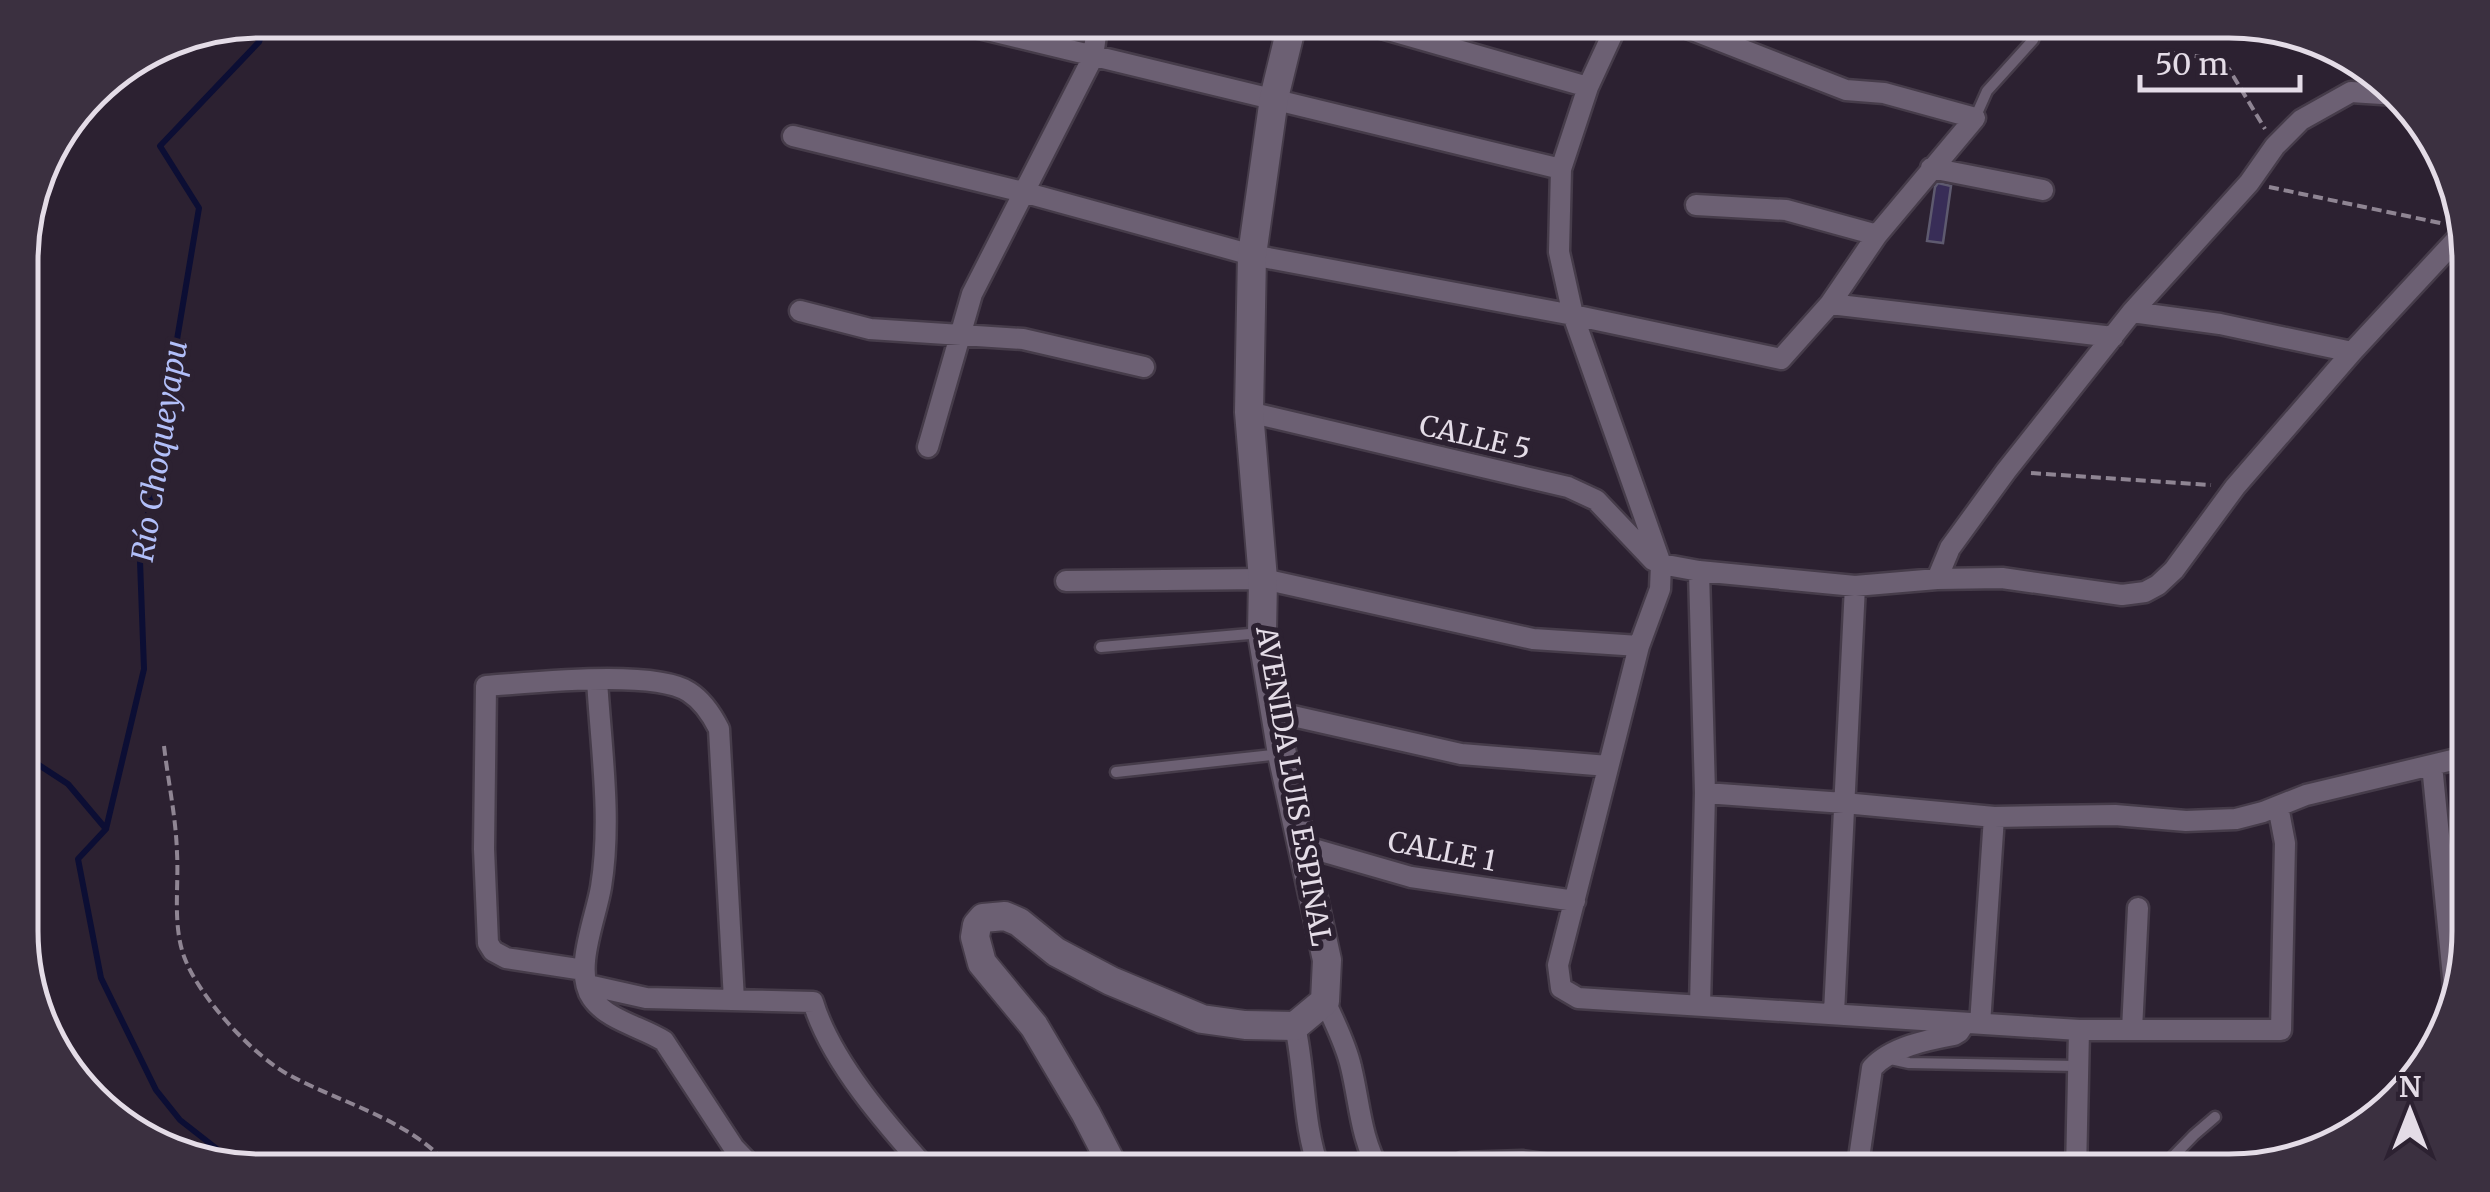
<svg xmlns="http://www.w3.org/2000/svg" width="2490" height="1192" viewBox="0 0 2490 1192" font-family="Merriweather,serif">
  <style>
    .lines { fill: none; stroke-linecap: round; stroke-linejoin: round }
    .stream { stroke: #0c0e34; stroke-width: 6 }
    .building { fill: #382d57; stroke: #5e5a6f; stroke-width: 2.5 }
    .service-casing { stroke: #463c4a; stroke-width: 15 }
    .minor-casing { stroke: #463c4a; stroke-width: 25 }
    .tertiary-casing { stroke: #463c4a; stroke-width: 32 }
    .path { stroke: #8f8593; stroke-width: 4; stroke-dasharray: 10 5; stroke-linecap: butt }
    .service { stroke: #6c6073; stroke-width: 10 }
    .minor { stroke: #6c6073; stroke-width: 20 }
    .tertiary { stroke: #6c6073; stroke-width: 28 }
    .labels { text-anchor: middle; stroke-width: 10; stroke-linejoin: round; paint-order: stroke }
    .street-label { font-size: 28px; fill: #e4dce7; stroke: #2c2131 }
    .water-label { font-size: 30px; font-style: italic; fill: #b2bff9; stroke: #2c2131 }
    .rim { fill: none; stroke: #e4dce7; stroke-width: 5 }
  </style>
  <rect width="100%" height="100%" fill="#2c2131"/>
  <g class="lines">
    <path class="stream" d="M22 754 68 784 106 829
      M240 1167 180 1120 156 1090 101 978 78 859 106 829 144 669 140 561 199 208 160 146 259 42 266 20"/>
  </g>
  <path class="building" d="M1938 183 1951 186 1943 243 1927 241 1935 187Z"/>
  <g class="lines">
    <defs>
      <path id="service" d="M1975 118 1987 91 2033 40 2035 34 2032 25 2013 20
        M1101 647 1261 633
        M1116 772 1281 754
        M1886 1058 1909 1063 2078 1066
        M2158 1172 2194 1135 2215 1117"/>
      <path id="minor" d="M946 20 1561 169
        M1353 20 1588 87
        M1619 20 1588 87 1561 169 1559 252 1573 315 1661 564 1660 589 1639 646 1558 965 1561 988 1578 998 2079 1030H2281L2285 843 2278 806
        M793 136 1023 192 1252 255 1573 315 1781 359 1830 304 1877 235 1975 118 1884 93 1846 90 1667 20
        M1931 168 2043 190
        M1696 205 1786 210 1877 235
        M1830 304 2113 337
        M800 311 870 329 1023 339 1144 367
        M2132 312 2220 324 2352 352
        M1249 412 1568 487 1596 500 1653 560 1661 564 1699 571 1855 586 1937 579 2002 578 2122 595 2145 592 2158 585 2174 570 2235 487 2352 352 2467 228
        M928 447 972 294 1093 57 1098 20
        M1699 571 1705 793 1700 1006
        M1937 579 1950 548 2006 471 2132 312 2249 183 2275 146 2301 120 2351 92 2397 95
        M1066 581 1263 579 1533 639 1639 646
        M597 680C601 748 612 819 601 887 596 918 573 970 592 998 607 1020 642 1027 664 1041L734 1148 757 1172
        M1275 712 1461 754 1608 766
        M2432 765 2454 987 2453 1005
        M1705 793 1844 803 1994 817 2115 815 2186 821 2236 819 2263 812 2306 795 2469 756
        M1300 845 1411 877 1575 901
        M584 970 506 958 493 951 488 943 484 849 486 686C531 683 654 669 689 692 703 701 712 715 719 729L734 1000
        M588 985 646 998 813 1002C831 1062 887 1125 929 1172
        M1325 1001C1334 1022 1346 1044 1351 1067 1360 1104 1360 1137 1380 1172
        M1834 1013 1855 586
        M1980 1024 1994 817
        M1295 1026C1306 1076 1302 1123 1320 1172
        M2132 1030 2138 908
        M1462 1163 1522 1161 1600 1172
        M1857 1172 1872 1068C1891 1047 1927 1040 1954 1035L1959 1032 1965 1023
        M2076 1172 2079 1030"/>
      <path id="tertiary" d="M1116 1172 1086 1114 1034 1026 982 963 975 937 977 925 983 918 1005 916 1019 922 1056 952 1111 981 1202 1019 1245 1025 1295 1026 1325 1001 1327 960 1282 754 1262 633 1263 579 1249 412 1252 255 1274 98 1293 20"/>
    </defs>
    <use href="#service" class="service-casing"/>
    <use href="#minor" class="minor-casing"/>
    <use href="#tertiary" class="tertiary-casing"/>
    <path class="path" d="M2165 52 2209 58 2229 69 2265 129
      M2269 187 2445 224
      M2031 473 2211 485
      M164 746C168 781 176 817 177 853 179 887 172 926 185 959 200 998 254 1057 291 1076 336 1100 394 1116 433 1150 441 1157 447 1165 454 1172"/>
    <use href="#service" class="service"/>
    <use href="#minor" class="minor"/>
    <use href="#tertiary" class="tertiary"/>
  </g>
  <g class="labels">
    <g class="street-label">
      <text transform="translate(1475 437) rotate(13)" y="10">CALLE 5</text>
      <text transform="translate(1294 786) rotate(80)" y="10">AVENIDA LUIS ESPINAL</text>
      <text transform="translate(1442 851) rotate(11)" y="10">CALLE 1</text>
    </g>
    <g class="water-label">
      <text transform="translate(160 451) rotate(-81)" y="10">Río Choqueyapu</text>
    </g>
  </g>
  <path d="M0 0H2490V1192H0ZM261 38H2229A223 223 0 0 1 2452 261V931A223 223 0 0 1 2229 1154H261A223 223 0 0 1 38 931V261A223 223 0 0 1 261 38Z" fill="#3b3040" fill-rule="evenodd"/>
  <path class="rim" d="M261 38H2229A223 223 0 0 1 2452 261V931A223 223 0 0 1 2229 1154H261A223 223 0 0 1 38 931V261A223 223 0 0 1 261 38Z"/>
  <g transform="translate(2410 1112)" stroke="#2c2131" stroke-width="8" paint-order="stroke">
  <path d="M0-8L18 38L0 25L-18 38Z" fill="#e4dce7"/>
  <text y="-15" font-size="28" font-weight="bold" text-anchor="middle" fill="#e4dce7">N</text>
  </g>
  <path d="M2140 75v15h160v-15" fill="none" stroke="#e4dce7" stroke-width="5"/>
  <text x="2155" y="75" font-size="30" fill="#e4dce7" stroke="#2c2131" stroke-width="8" paint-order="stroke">50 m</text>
</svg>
